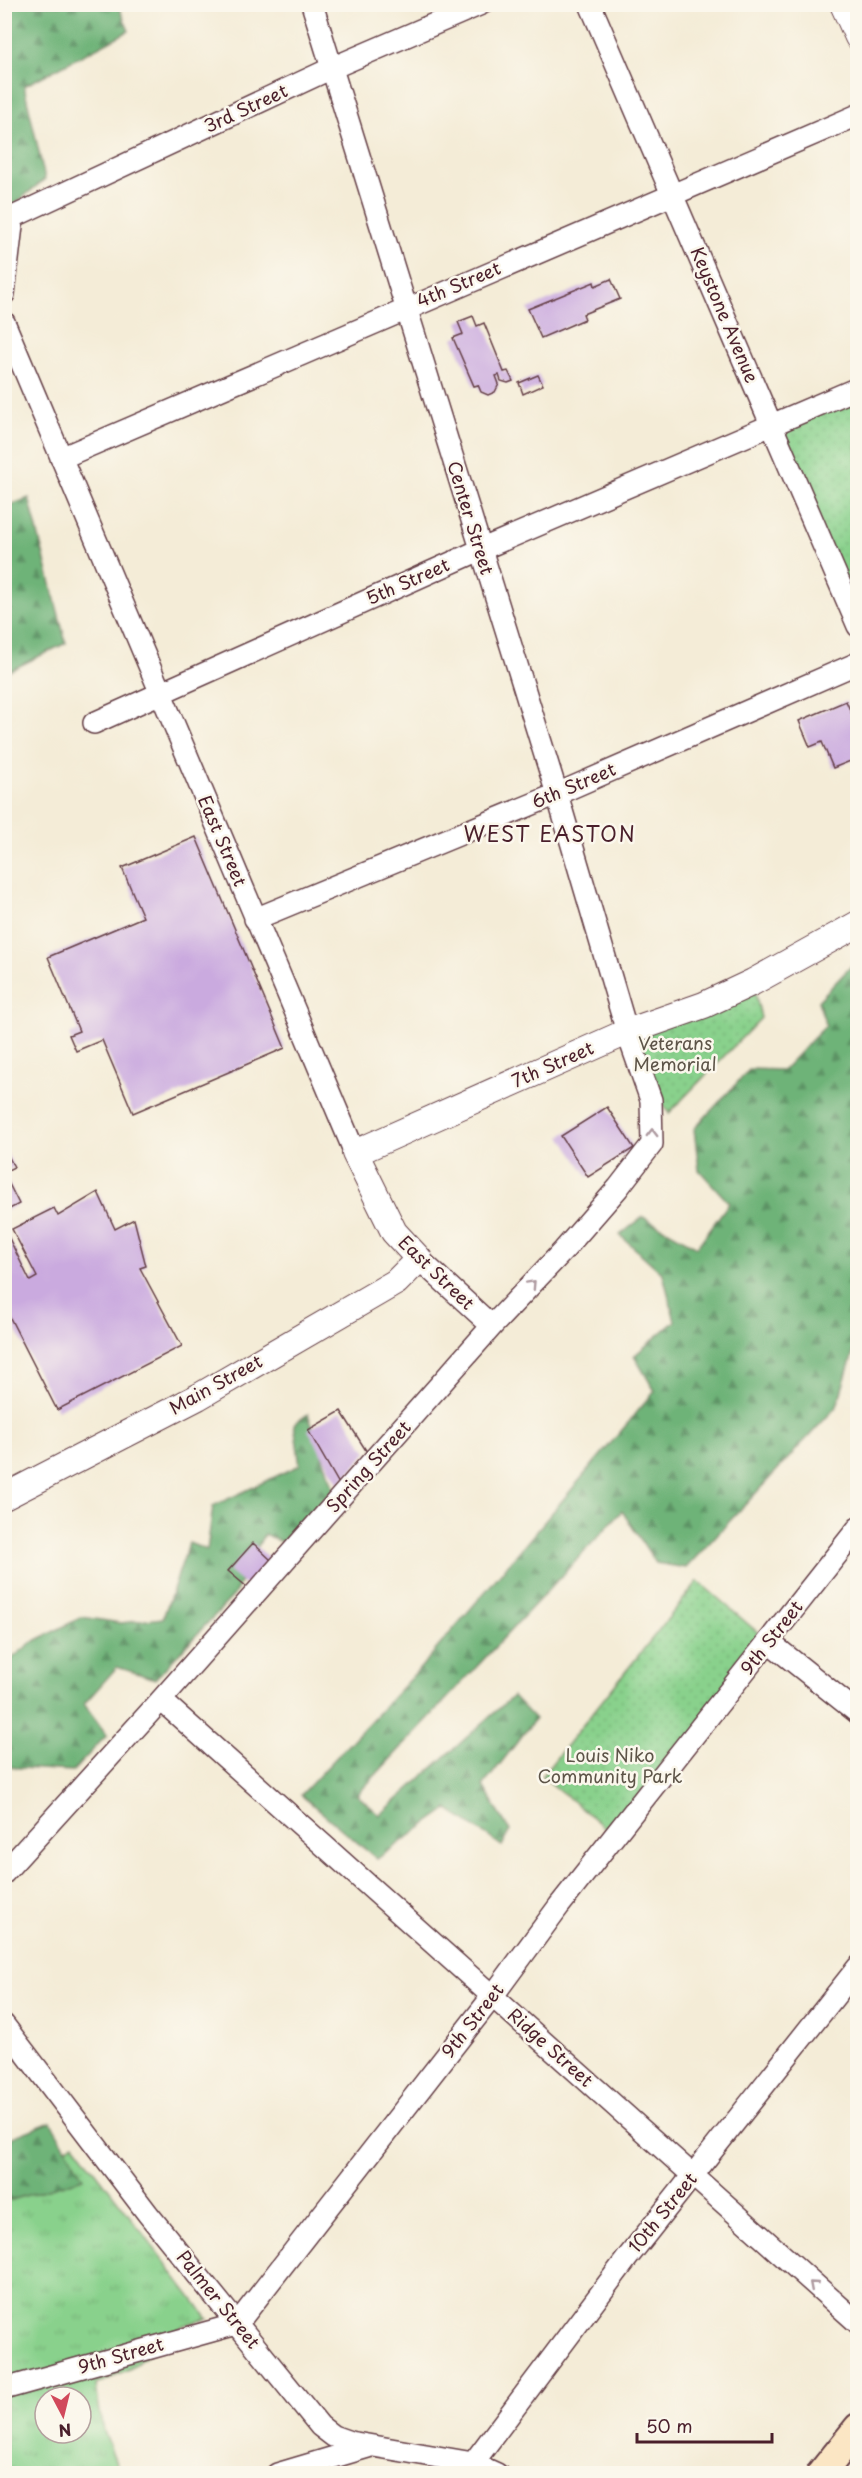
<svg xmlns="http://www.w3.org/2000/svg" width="862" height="2478" viewBox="0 0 862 2478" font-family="'Playpen Sans',sans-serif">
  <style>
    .grass { fill: url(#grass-tufts); stroke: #6a785c; stroke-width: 1.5; fill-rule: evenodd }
    .forest { fill: url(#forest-firs); stroke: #5c6952; stroke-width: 1.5 }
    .park { fill: url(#park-dots); stroke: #6a785c; stroke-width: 1.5 }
    .building { fill: #caaadf }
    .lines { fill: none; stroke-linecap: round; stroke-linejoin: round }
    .minor-casing { stroke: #643e45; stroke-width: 24 }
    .tertiary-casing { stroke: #643e45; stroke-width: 28 }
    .secondary-casing { stroke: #643e45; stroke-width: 32 }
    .minor { stroke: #fff; stroke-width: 21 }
    .tertiary { stroke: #fff; stroke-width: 26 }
    .secondary { stroke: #fbe6c4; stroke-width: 28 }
    .oneway { stroke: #ae9aa0 }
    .labels { text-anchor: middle; stroke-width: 5; stroke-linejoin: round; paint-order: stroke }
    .street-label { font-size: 18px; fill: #4a1f2b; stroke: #fbf7ec }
    .park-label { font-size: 18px; fill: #5d5448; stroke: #fbf7ec }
    .quarter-label { font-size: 21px; letter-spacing: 1.5px; fill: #4a1f2b; stroke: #fbf7ec }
  </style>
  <defs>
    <pattern id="grass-tufts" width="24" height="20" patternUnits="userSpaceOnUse" patternTransform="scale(1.5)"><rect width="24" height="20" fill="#89d18c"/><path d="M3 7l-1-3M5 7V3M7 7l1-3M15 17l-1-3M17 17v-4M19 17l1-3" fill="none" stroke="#78b379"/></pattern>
    <pattern id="forest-firs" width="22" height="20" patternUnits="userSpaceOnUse" patternTransform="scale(1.5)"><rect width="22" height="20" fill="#6eb378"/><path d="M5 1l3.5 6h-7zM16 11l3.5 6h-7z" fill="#5c9163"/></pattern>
    <pattern id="park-dots" width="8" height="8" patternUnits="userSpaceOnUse" patternTransform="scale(1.5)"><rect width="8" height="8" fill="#89d18c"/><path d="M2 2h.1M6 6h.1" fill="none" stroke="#78b379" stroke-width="1.8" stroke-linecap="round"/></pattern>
  </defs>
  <rect width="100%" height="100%" fill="#fbf7ec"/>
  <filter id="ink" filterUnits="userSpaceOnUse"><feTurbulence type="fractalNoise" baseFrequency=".0167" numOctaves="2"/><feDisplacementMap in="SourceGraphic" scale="12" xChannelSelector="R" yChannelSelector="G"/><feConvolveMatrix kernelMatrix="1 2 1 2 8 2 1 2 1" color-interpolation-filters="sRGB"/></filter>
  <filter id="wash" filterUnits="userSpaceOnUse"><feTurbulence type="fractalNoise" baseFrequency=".008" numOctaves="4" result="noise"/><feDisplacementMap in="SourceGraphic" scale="24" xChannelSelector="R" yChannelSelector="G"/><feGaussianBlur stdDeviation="1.35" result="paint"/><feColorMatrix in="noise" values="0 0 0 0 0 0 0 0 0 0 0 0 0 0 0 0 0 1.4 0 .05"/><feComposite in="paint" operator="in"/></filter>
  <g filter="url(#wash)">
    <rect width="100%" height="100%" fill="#f4ecd7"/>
    <path class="grass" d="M74 2143 208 2319 184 2325 133 2367 96 2385 102 2426 120 2473 5 2474V2202L82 2178 66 2148ZM45 2397H81V2433H45Z"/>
    <path class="forest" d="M5 5H118L129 31 24 86 45 179 5 212Z
      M29 498 66 643 5 673V507Z
      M857 960V1340L837 1406 686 1568 656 1563 622 1511 357 1795 380 1815 513 1696 535 1719 483 1786 510 1831 502 1846 448 1809 377 1859 301 1795 423 1665 655 1391 634 1356 675 1321 663 1274 620 1235 643 1217 697 1247 729 1203 699 1170 694 1129 750 1069 783 1070 826 1025 818 1001Z
      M308 1414 334 1489 282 1542 264 1534 234 1595 155 1679 117 1667 84 1704 107 1735 73 1771 5 1767 4 1665 31 1643 82 1617 121 1623 163 1618 189 1543 207 1550 213 1506 300 1465 294 1424Z
      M51 2122 83 2178 5 2202V2140Z"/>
    <path class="park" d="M857 388V625L771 424Z
      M753 982 761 1018 669 1113 642 1074 627 1032Z
      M698 1581 769 1642 615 1836 542 1776Z"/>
    <g id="blocks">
      <path class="building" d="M611 279 620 299 583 314 585 319 541 338 528 309 594 282 595 286Z
        M473 316 477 326 484 323 504 372 508 371 513 381 508 383 501 381 499 375 496 376 499 384 495 392 488 395 481 392 478 385 474 386 453 338 463 334 458 322Z
        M538 375 543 385 523 394 519 383Z
        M846 701 858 728V758L833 768 822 742 810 747 799 721Z
        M196 837 285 1048 133 1113 102 1040 76 1051 69 1035 79 1031 48 957 143 917 122 868Z
        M607 1107 634 1148 588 1177 561 1136Z
        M4 1148 14 1167 4 1172Z
        M7 1180 19 1204 4 1212V1181Z
        M98 1192 115 1229 134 1219 146 1266 140 1268 182 1346 57 1410 4 1306V1228L30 1281 37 1277 12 1229 54 1208 58 1216Z
        M341 1411 367 1452 339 1484 308 1430Z
        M253 1543 271 1560 247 1587 228 1571Z"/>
    </g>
  </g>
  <g filter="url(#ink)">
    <use href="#blocks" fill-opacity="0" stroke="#643e45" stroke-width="1.5"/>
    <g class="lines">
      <defs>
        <path id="minor" d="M590 4 858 626
          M4 294 13 217 332 68 481 4
          M4 322 355 1153
          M61 458 858 115
          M94 723 480 550 858 388
          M255 919 557 794 858 663
          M419 1259 492 1326
          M769 1642 858 1713
          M161 1700 858 2323
          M4 1873 161 1700 492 1326 564 1250 618 1188 652 1144 651 1100 627 1032 557 794 312 4
          M4 2025 148 2214 320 2426 333 2436 350 2442 473 2463 497 2474
          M4 2389 237 2324 492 1997 559 1906 858 1528
          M473 2463 628 2257 858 1967
          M277 2474 368 2447"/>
        <path id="tertiary" d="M843 4 858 37
          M4 1497 198 1397 396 1282 419 1259 394 1232 355 1153 627 1032 704 1005 753 982 858 924"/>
        <path id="secondary" d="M821 2474 858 2428"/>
      </defs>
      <use href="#minor" class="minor-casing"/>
      <use href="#tertiary" class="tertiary-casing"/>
      <use href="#secondary" class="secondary-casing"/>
      <use href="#minor" class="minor"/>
      <use href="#tertiary" class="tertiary"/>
      <use href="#secondary" class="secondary"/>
    </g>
    <defs><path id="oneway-chevron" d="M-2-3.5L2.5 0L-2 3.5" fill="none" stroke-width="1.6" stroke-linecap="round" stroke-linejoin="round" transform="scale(1.5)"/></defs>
    <g class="oneway">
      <use href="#oneway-chevron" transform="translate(652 1133) rotate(-90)"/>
      <use href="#oneway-chevron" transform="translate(532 1284) rotate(-47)"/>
      <use href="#oneway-chevron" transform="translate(813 2285) rotate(-139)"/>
    </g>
  </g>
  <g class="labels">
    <g class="street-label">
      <text transform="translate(246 109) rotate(-25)" y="6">3rd Street</text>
      <text transform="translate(459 285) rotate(-23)" y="6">4th Street</text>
      <text transform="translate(724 315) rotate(67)" y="6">Keystone Avenue</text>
      <text transform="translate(470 518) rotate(73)" y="6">Center Street</text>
      <text transform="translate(408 582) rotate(-24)" y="6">5th Street</text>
      <text transform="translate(574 786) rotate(-23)" y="6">6th Street</text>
      <text transform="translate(222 841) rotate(67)" y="6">East Street</text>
      <text transform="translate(553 1065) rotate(-24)" y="6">7th Street</text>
      <text transform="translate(436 1273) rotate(44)" y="6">East Street</text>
      <text transform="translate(216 1385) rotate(-29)" y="6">Main Street</text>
      <text transform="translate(369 1467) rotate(-48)" y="6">Spring Street</text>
      <text transform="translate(772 1638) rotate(-52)" y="6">9th Street</text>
      <text transform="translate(473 2021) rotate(-52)" y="6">9th Street</text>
      <text transform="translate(550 2048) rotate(42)" y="6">Ridge Street</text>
      <text transform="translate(663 2213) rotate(-51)" y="6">10th Street</text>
      <text transform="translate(218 2300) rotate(51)" y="6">Palmer Street</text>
      <text transform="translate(121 2356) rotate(-16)" y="6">9th Street</text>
    </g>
    <g class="park-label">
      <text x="675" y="1050">Veterans<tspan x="675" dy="21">Memorial</tspan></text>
      <text x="610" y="1762">Louis Niko<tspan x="610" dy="21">Community Park</tspan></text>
    </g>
    <g class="quarter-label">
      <text x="550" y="842">WEST EASTON</text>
    </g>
  </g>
  <rect width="862" height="2478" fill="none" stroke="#fbf7ec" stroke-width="24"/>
  <g transform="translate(63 2415) rotate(173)"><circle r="28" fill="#fbf7ec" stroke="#b4a19f" stroke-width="1.5"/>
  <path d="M0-4.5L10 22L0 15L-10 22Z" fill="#d1495b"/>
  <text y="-9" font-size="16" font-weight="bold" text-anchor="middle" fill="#4a1f2b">N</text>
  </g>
  <path d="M637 2433v9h135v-9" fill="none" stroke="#4a1f2b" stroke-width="3"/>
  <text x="646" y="2433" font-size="18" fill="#4a1f2b" stroke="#fbf7ec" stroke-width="4.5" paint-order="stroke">50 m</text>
</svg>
